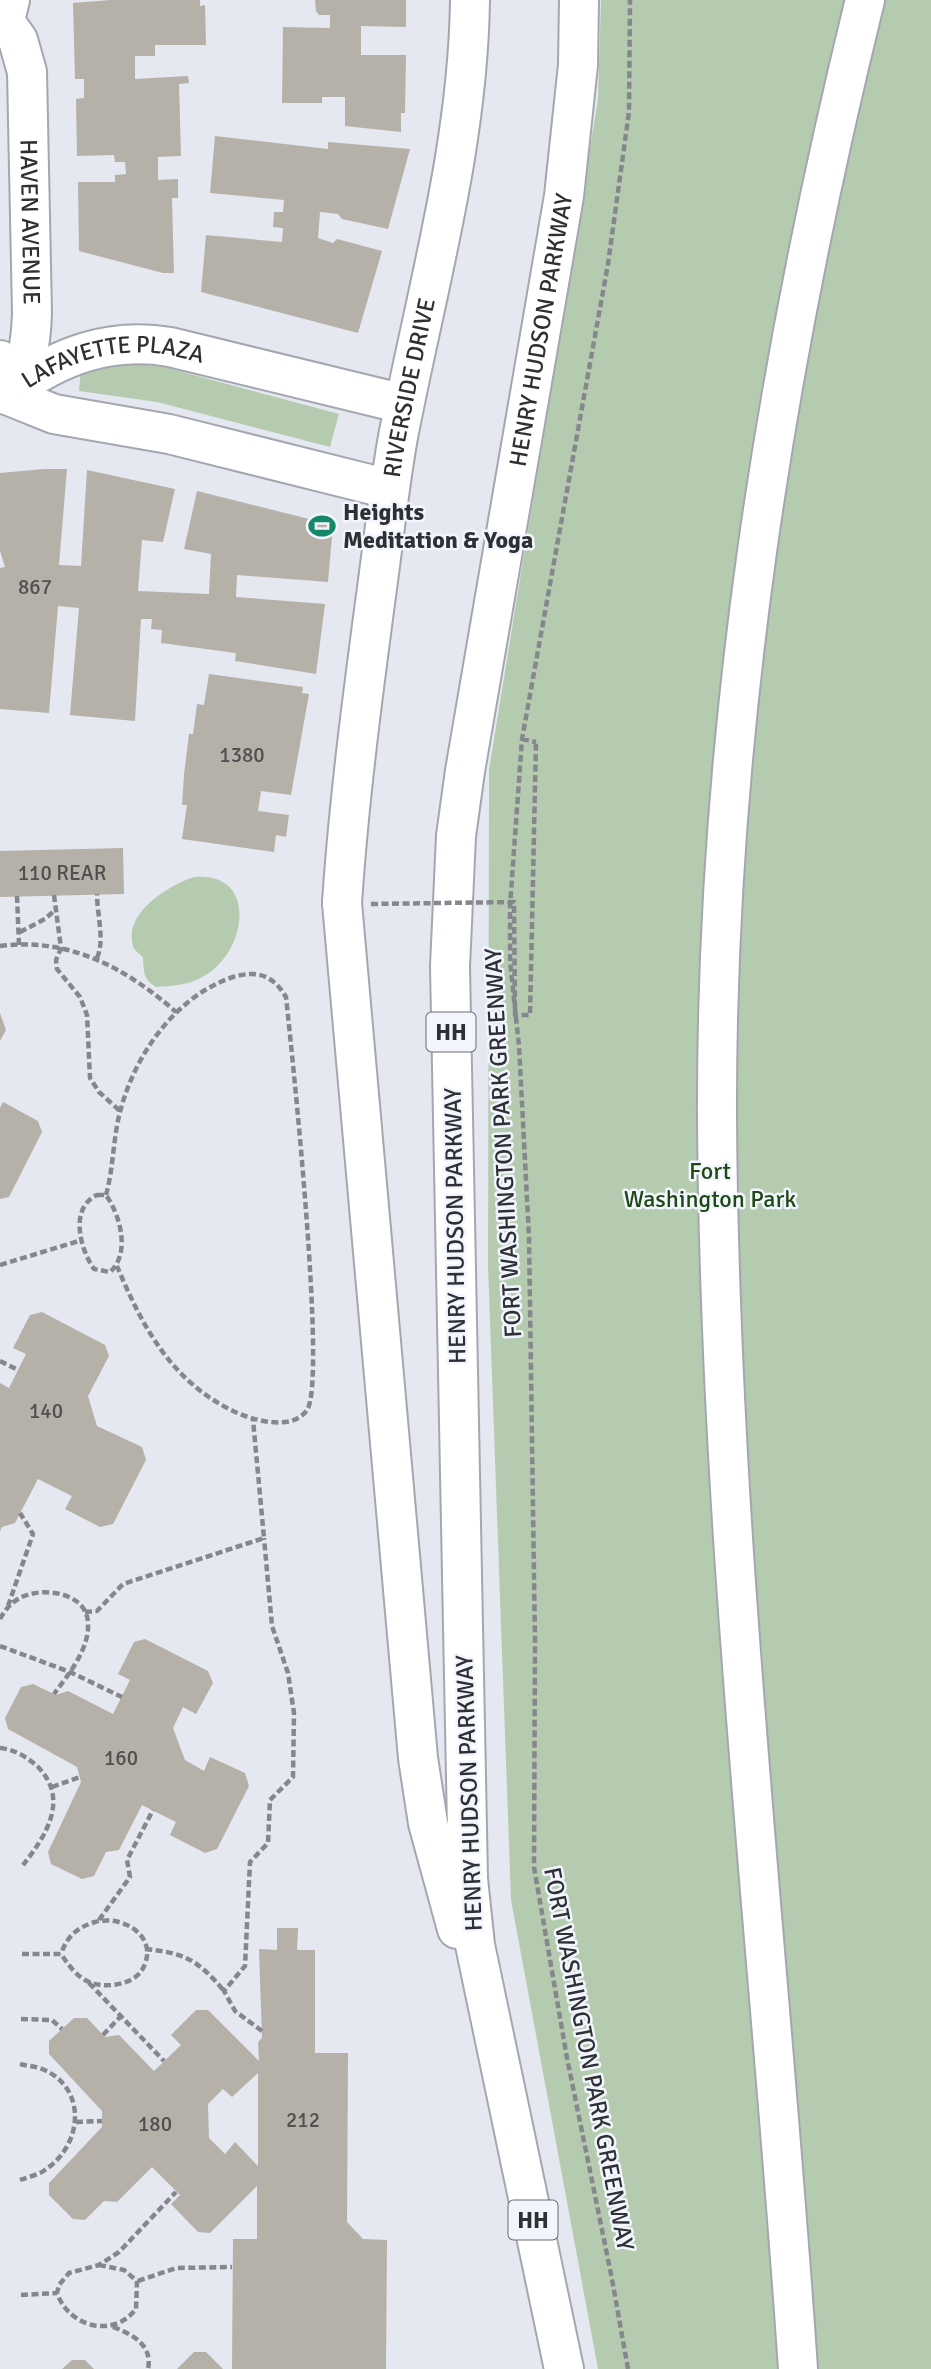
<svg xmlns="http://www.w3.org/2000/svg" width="931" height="2369" viewBox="0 0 931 2369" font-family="Signika,sans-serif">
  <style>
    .green { fill: #b5cbb0 }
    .building { fill: #b5b0a8; fill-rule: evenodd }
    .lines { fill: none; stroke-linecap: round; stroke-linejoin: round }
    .secondary-casing { stroke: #a4a7af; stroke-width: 42 }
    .highway-casing { stroke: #a4a7af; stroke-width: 42 }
    .path { stroke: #86878d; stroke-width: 4.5; stroke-dasharray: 7 3.5; stroke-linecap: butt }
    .secondary { stroke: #fff; stroke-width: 38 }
    .highway { stroke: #fff; stroke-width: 38 }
    .path-bridge { stroke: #86878d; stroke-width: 4.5; stroke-dasharray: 7 3.5; stroke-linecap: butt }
    .labels { text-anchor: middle; stroke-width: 5; stroke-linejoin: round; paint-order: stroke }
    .number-label { font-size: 21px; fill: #505050 }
    .shield { fill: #f2f5fe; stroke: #6a6b70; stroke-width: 2 }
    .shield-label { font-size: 23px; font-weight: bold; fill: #2f3033 }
    .street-label { font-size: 24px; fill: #2f3033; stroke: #f2f5fe }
    .poi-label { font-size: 24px; font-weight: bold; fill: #2f3033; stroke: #f2f5fe; text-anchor: start }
    .park-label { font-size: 24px; fill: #1d4913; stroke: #f2f5fe }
  </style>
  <rect width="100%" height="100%" fill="#e5e8f0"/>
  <path class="green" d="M601 0H931V2369H598L511 1900 488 1266 489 770 598 99Z
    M82 357 164 367 339 414 330 447 157 402 79 391Z
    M194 877C259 871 247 952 204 976 190 985 172 986 156 987 143 979 144 973 143 958 140 953 135 952 133 946 123 913 169 885 194 877Z"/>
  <path class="building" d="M111 0H200V6L205 5 206 45H155V56H135V79L188 76 189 83 179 84 181 156 158 157V180L178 179V198H172L174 273H163L79 251 78 182H115V175L126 174 125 162H115L114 155 77 156 76 99 84 98V79H75L73 3Z
    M315 0H406V27L361 26V55H406L405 113H401V132L345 126V97H322V103H282L283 27 330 28V15H319L316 11Z
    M215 136 328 149V142L410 149 388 229 342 219 338 214 320 212 318 238 333 243 337 239 382 251 358 333 201 292 206 235 282 242 283 228 273 227 274 212H283L284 200 210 193Z
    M44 469H67L59 565 81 566 87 470 175 489 163 542 142 540 138 591 209 594 211 554 184 549 197 491 333 525 328 582 237 575 236 597 325 604 316 674 235 661 236 653 161 643 162 630 151 629 152 619H141L135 721 70 715 79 608 58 606 49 713 0 709V568L5 567 0 551V473Z
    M209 674 303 687 302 693 309 694 291 795 261 791 258 811 289 815 286 837 276 835 274 852 182 839 187 805H182L184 775 189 734H193L197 704 204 705Z
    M123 848 124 894 0 897V851Z
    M0 1013 6 1030 0 1041Z
    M3 1102 38 1121 42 1132 9 1197 0 1199V1108Z
    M42 1312 105 1345 109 1356 88 1396 97 1426 142 1447 146 1460 113 1524 100 1527 65 1509 72 1496 38 1479 15 1523 2 1527 0 1531V1383L9 1388 26 1354 13 1348 30 1315Z
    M145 1639 208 1671 213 1683 196 1714 183 1707 173 1728 185 1760 204 1771 210 1757 245 1773 249 1786 217 1849 205 1853 170 1835 176 1822 142 1805 119 1850 106 1852 94 1876 82 1879 51 1864 48 1852 81 1782 77 1767 8 1729 5 1718 21 1687 33 1684 56 1695 68 1691 113 1714 130 1680 118 1674 134 1642Z
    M277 1928H298L297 1950H315V2053H348L347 2222 363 2239 387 2240 386 2369H232L233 2239H257V2186L210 2233 198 2232 171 2204 180 2195 152 2167 117 2202 104 2201 85 2220 73 2219 49 2195V2183L102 2127V2111L49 2054V2041L74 2018H87L105 2037 119 2035 154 2071 181 2045 171 2035 196 2010H208L259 2061 258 2042 262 2038 259 1949 277 1950ZM258 2073V2166L235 2142 225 2154 209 2138 208 2104 223 2089 232 2097Z
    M194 2352H206L223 2369H177Z
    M72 2360H85L94 2369H62Z"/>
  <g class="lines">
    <defs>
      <g id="secondary">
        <path id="s1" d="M0 15 18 40 27 72 32 313C31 346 27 368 7 395L0 360"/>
        <path id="s2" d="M11 391C59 356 109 337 170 347L404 404"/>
        <path d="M7 395 54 414 169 434 389 489"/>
        <path id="s3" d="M342 903C349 798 363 693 377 588 384 538 389 487 398 437 426 291 468 149 470 0"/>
      </g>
      <g id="highway">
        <path d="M5 20 10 0"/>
        <path d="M342 903 418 1758 428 1823 457 1929"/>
        <path id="s4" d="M564 2369 475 1945 468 1879 450 966 456 836 465 771 564 196 578 65 579 0"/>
        <path d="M798 2369C770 1951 719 1533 717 1114 716 737 775 365 865 0"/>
      </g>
    </defs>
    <use href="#secondary" class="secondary-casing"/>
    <use href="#highway" class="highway-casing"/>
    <path class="path" d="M522 739 536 742
      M54 895 61 948 56 960 57 969 80 997 87 1015 90 1078 99 1092 120 1111
      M17 896 19 945
      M20 932 45 919 56 909
      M0 946C69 937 126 968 176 1012
      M97 958C105 940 97 915 97 894
      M97 1195H106C120 1215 131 1253 110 1272L94 1269C80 1249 69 1208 97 1195Z
      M106 1195C113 1170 113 1142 119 1116 133 1057 174 997 233 977 257 970 273 975 286 997 292 1053 327 1382 307 1410 292 1432 252 1420 233 1411 171 1381 142 1326 117 1266
      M0 1265 82 1240
      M0 1361 18 1370
      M8 1606 33 1534 20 1513
      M85 1612 97 1611 123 1584 264 1538 253 1420
      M0 1619C5 1610 10 1604 18 1599 39 1586 86 1591 88 1622 90 1649 68 1675 54 1694
      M0 1646 70 1672 122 1697
      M0 1748C14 1749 29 1758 39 1768 69 1800 46 1836 23 1865
      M52 1787 80 1777
      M99 1920 130 1877 127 1860 153 1810
      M145 1949C185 1953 198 1960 224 1991
      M22 1954H61C68 1964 75 1975 87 1981 102 1989 132 1986 142 1970 161 1938 124 1914 95 1922 78 1927 67 1936 61 1954
      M89 1983 164 2061
      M21 2019 52 2020 62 2029
      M262 2031 235 2011 224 1991 245 1966 250 1862 268 1843 270 1800 293 1777 294 1713 288 1673 272 1626 264 1538
      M103 2035 121 2016
      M76 2122 102 2121
      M20 2180C28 2177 38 2175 45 2170 84 2144 87 2087 42 2069 35 2066 27 2066 20 2064
      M99 2265 124 2270 137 2281 136 2309C113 2339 69 2327 57 2293L59 2285 69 2273 99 2265 119 2252 176 2192
      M138 2281 176 2268 232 2267
      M21 2295 57 2293
      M113 2327C132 2334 153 2345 148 2369
      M628 2369 612 2279 567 2058 534 1867 535 1642 529 1237 519 1046 510 961V906L522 739 608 264 629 112 630 0"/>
    <use href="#secondary" class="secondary"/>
    <use href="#highway" class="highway"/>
    <path class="path-bridge" d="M371 904 514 902 515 1015H530L536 742"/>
  </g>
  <defs>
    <symbol id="stadium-bare" viewBox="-9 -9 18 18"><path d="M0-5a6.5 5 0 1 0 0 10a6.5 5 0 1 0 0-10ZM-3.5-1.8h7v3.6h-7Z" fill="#168867" stroke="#f2f5fe" stroke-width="2.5" paint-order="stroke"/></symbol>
  </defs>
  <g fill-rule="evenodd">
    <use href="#stadium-bare" x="303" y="507" width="38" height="38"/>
  </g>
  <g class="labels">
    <g class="number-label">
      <text x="35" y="594">867</text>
      <text x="242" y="762">1380</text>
      <text x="62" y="880">110 REAR</text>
      <text x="46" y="1418">140</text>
      <text x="121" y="1765">160</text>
      <text x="303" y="2127">212</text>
      <text x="155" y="2131">180</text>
    </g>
    <g class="shield">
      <rect x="426.5" y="1012.5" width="49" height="39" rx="5"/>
      <rect x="508.5" y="2200.5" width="49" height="39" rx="5"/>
    </g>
    <g class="shield-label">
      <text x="451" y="1040">HH</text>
      <text x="533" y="2228">HH</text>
    </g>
    <g class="street-label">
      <text dy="8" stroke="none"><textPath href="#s1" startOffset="214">HAVEN AVENUE</textPath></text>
      <text dy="8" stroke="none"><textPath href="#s4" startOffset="2056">HENRY HUDSON PARKWAY</textPath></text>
      <text dy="8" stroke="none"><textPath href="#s2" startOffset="110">LAFAYETTE PLAZA</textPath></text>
      <text dy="8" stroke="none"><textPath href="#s3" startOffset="520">RIVERSIDE DRIVE</textPath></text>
      <text transform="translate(503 1143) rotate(-93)" y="8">FORT WASHINGTON PARK GREENWAY</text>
      <text transform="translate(455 1226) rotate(-91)" y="8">HENRY HUDSON PARKWAY</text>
      <text transform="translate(469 1793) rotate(-92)" y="8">HENRY HUDSON PARKWAY</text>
      <text transform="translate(589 2059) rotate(79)" y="8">FORT WASHINGTON PARK GREENWAY</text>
    </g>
    <g class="poi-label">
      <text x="343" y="520">Heights<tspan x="343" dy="28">Meditation &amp; Yoga</tspan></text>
    </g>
    <g class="park-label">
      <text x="710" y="1179">Fort<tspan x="710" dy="28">Washington Park</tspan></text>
    </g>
  </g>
</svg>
